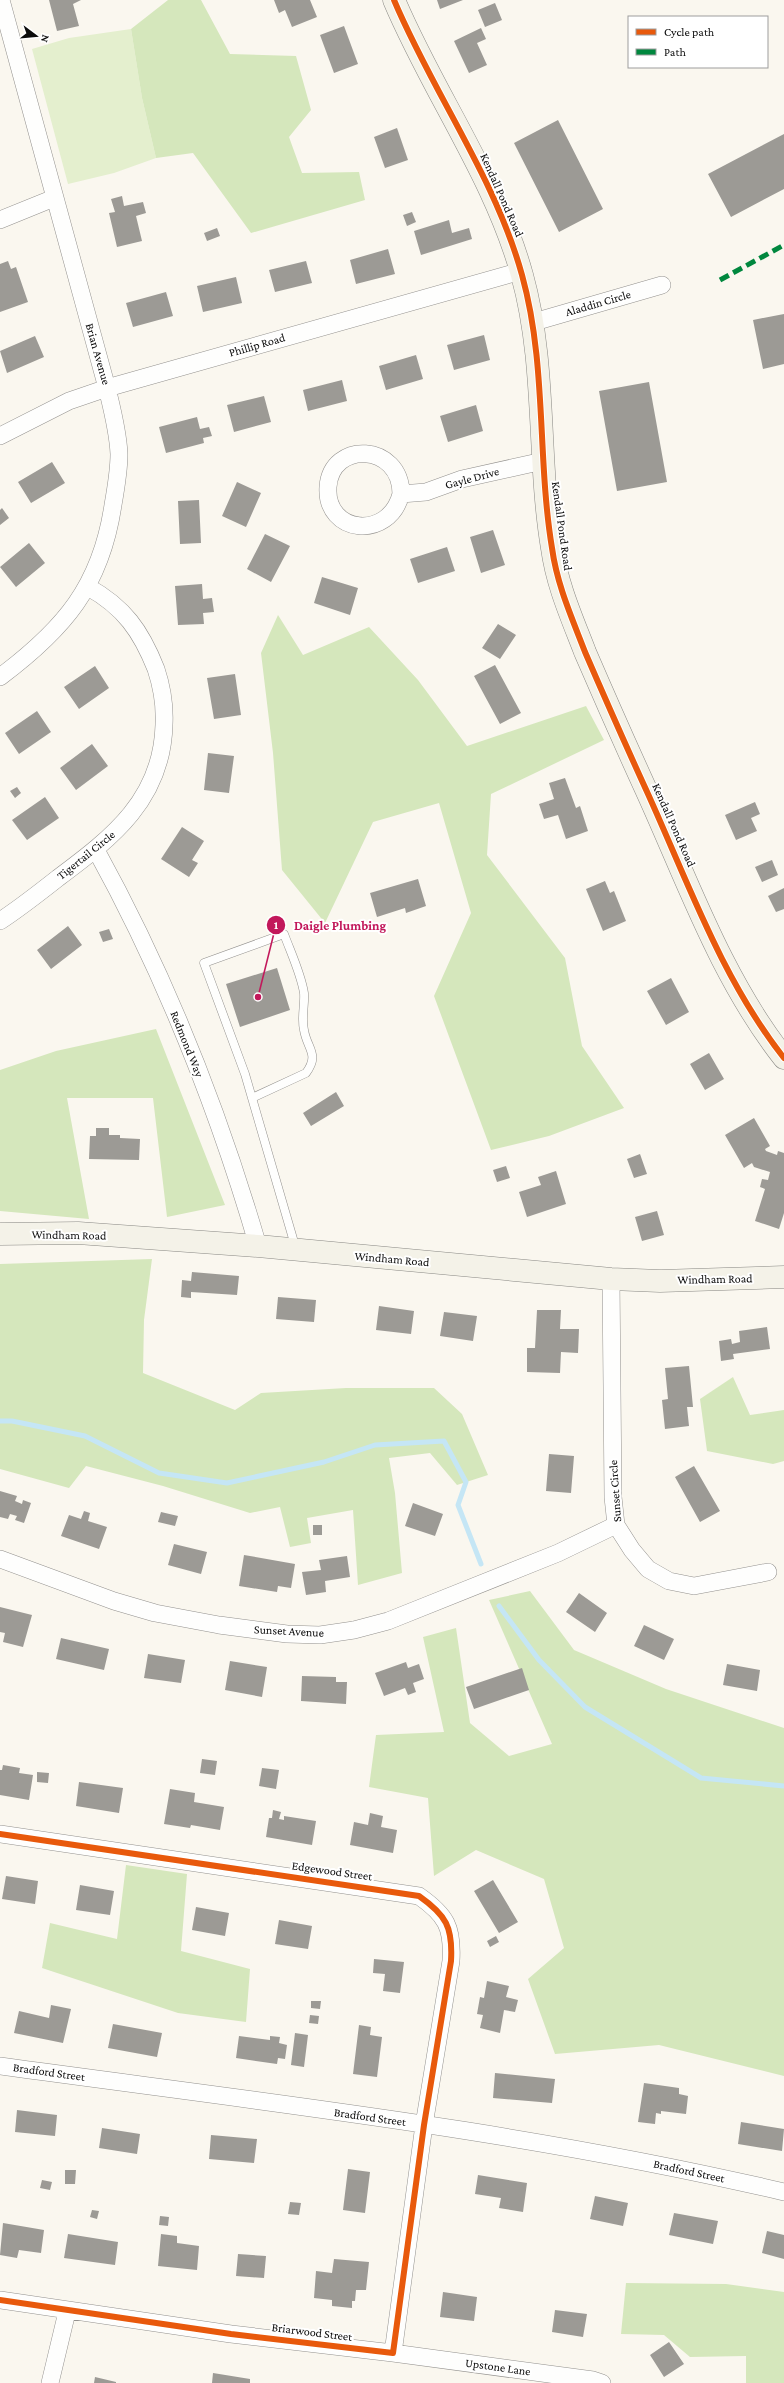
<svg xmlns="http://www.w3.org/2000/svg" width="784" height="2383" viewBox="0 0 784 2383" font-family="'Crimson Pro',serif">
  <style>
    .green { fill: #e4efce }
    .forest { fill: #d5e7bc }
    .lines { fill: none; stroke-linecap: round; stroke-linejoin: round }
    .stream { stroke: #c5e6f5; stroke-width: 5 }
    .building { fill: #9c9a95 }
    .lane-casing { stroke: #93918e; stroke-width: 9 }
    .street-casing { stroke: #93918e; stroke-width: 18 }
    .secondary-casing { stroke: #898884; stroke-width: 23 }
    .lane { stroke: #fefefd; stroke-width: 8 }
    .street { stroke: #fefefd; stroke-width: 17 }
    .secondary { stroke: #f4f2e8; stroke-width: 22 }
    .quiet { stroke: #00873e; stroke-width: 5; stroke-dasharray: 10 5; stroke-linecap: butt }
    .cycleway-casing { stroke: #fff; stroke-width: 8 }
    .cycleway { stroke: #e8590c; stroke-width: 6 }
    .labels { text-anchor: middle; stroke-width: 4; stroke-linejoin: round; paint-order: stroke }
    .street-label { font-size: 12px; fill: #0b0b0b; stroke: #fff }
    .leader { fill: none; stroke: #c2185b; stroke-width: 1.5 }
    .callout-dot { fill: #c2185b; stroke: #fff; stroke-width: 1.5 }
    .mark-label { font-size: 12px; text-anchor: middle; font-weight: bold; fill: #fff }
    .callout-label { font-size: 13px; text-anchor: middle; font-weight: bold; fill: #c2185b; stroke: #fff; stroke-width: 4; stroke-linejoin: round; paint-order: stroke }
  </style>
  <rect width="100%" height="100%" fill="#faf7ef"/>
  <path class="green" d="M131 29 142 98 156 158 114 173 68 184 32 49 69 38Z"/>
  <path class="forest" d="M168 0H201L230 54 296 56 311 110 289 137 302 173 359 172 365 200 251 233 193 153 156 158 142 98 131 29Z
    M278 615 303 655 369 627 418 680 467 746 586 706 604 740 491 794 487 855 565 958 582 1046 624 1108 549 1136 491 1150 434 996 471 913 439 803 373 822 325 923 282 870 273 753 261 653Z
    M156 1029 225 1205 167 1217 153 1098H67L89 1219 0 1211V1070L56 1051Z
    M152 1259 144 1320 143 1373 235 1410 261 1393 346 1388H434L462 1414 488 1475 457 1485 430 1453 389 1458 395 1493 402 1573 358 1585 353 1510 307 1518 311 1543 290 1547 280 1507 250 1513 163 1486 86 1466 69 1488 0 1469V1264Z
    M733 1377 750 1415 784 1410V1461L773 1464 707 1451 700 1399Z
    M530 1591 574 1650 666 1689 784 1728V2076L659 2045 555 2054 528 1979 564 1948 544 1879 476 1850 434 1876 428 1798 369 1787 376 1735 444 1732 423 1637 456 1628 470 1723 509 1756 552 1744 489 1600Z
    M126 1865 187 1874 181 1951 250 1969 246 2022 178 2013 42 1968 50 1923 117 1939Z
    M626 2283 726 2284 784 2292V2383H746V2356L690 2357 664 2335 621 2334Z"/>
  <g class="lines">
    <path class="stream" d="M0 1421H12L85 1436 159 1473 227 1483 324 1462 375 1445 444 1441 466 1482 458 1505 481 1564
      M499 1606 539 1660 585 1707 701 1778 784 1786"/>
  </g>
  <path class="building" d="M49 0H81L73 4 79 26 57 31Z
    M274 0H310L317 17 292 27 285 10 279 13Z
    M437 0H463L440 9Z
    M495 3 502 20 485 27 478 10Z
    M344 26 358 64 334 73 320 35Z
    M481 28 486 39 477 43 487 65 469 73 454 41Z
    M558 120 603 209 559 232 514 143Z
    M397 128 408 160 385 168 374 137Z
    M784 134V189L731 217 708 174Z
    M122 196 124 206 143 202 146 213 136 216 142 241 117 247 109 213 115 212 111 199Z
    M412 212 416 222 407 226 403 215Z
    M449 220 452 233 469 228 472 239 421 255 414 231Z
    M217 228 220 236 207 241 204 233Z
    M388 249 395 274 356 284 350 260Z
    M8 261 11 269 16 267 28 302 0 312V264Z
    M306 261 312 283 275 292 269 270Z
    M236 277 242 303 203 312 197 286Z
    M166 292 173 316 133 327 126 303Z
    M784 314V364L763 369 753 320Z
    M484 335 490 360 454 370 447 345Z
    M35 336 44 357 7 373 0 351Z
    M416 355 423 379 386 390 379 366Z
    M342 380 347 401 308 411 303 390Z
    M649 382 667 482 617 491 599 391Z
    M264 396 271 422 234 432 227 405Z
    M476 405 483 431 448 442 440 416Z
    M197 417 200 429 209 427 212 436 203 438 204 443 166 453 159 427Z
    M52 462 65 483 31 503 18 482Z
    M237 482 261 493 246 527 222 516Z
    M199 500 201 543 180 544 178 501Z
    M2 508 9 518 0 525V510Z
    M493 530 505 565 481 573 470 537Z
    M265 534 290 546 271 582 247 569Z
    M29 543 45 563 16 587 0 567Z
    M447 547 455 571 418 583 410 559Z
    M322 577 358 588 350 615 314 603Z
    M202 584 203 599 212 598 214 612 203 613 204 624 178 625 175 586Z
    M498 624 516 635 500 659 482 648Z
    M495 665 521 713 500 724 474 676Z
    M95 666 109 688 79 709 64 687Z
    M235 674 241 715 214 719 207 678Z
    M37 711 51 732 19 754 5 733Z
    M92 744 108 766 76 790 60 768Z
    M208 753 234 756 229 793 204 790Z
    M565 778 576 808 580 806 588 831 566 839 558 815 544 819 539 804 554 799 549 783Z
    M17 787 21 793 15 798 10 791Z
    M45 797 59 818 27 840 12 820Z
    M755 802 760 814 751 818 757 831 736 840 725 815Z
    M182 827 204 841 192 860 198 863 189 877 161 859Z
    M772 860 778 875 762 882 755 867Z
    M418 879 426 906 406 913 405 908 377 917 370 893Z
    M605 881 610 893 614 891 626 921 603 931 586 889Z
    M784 888V909L776 912 768 896Z
    M68 926 82 945 51 969 37 950Z
    M109 929 113 939 103 942 99 932Z
    M277 968 290 1010 240 1027 226 984Z
    M671 978 689 1012 666 1025 647 991Z
    M709 1053 724 1079 705 1090 690 1064Z
    M336 1092 344 1106 311 1126 303 1113Z
    M754 1118 770 1146 765 1149 766 1151 777 1155 778 1151 784 1153V1213L779 1229 755 1221 765 1189 760 1187 762 1179 768 1180 770 1172 754 1167 752 1163 744 1168 725 1135Z
    M96 1128H109V1135H120V1138L140 1139 139 1160 89 1159 90 1136H96Z
    M640 1154 647 1174 634 1178 627 1159Z
    M506 1166 510 1178 497 1182 493 1170Z
    M556 1171 566 1204 527 1217 519 1192 541 1185 538 1177Z
    M657 1211 664 1235 642 1241 635 1217Z
    M192 1272 239 1276 237 1295 191 1292V1298L181 1297 182 1280 191 1281Z
    M278 1297 316 1300 314 1322 276 1319Z
    M379 1306 414 1311 411 1334 376 1330Z
    M537 1310H561L560 1329H579L578 1353 561 1352 560 1373 527 1372V1348H535Z
    M444 1312 477 1316 473 1341 440 1336Z
    M767 1327 770 1349 733 1354 734 1359 721 1361 719 1341 731 1339 732 1344 740 1342 739 1331Z
    M689 1366 693 1407H687L689 1426 665 1429 662 1400 668 1399 665 1368Z
    M549 1454 574 1456 571 1493 546 1491Z
    M694 1466 720 1511 700 1522 675 1477Z
    M0 1491 17 1496 15 1501 22 1504 23 1500 31 1503 24 1523 15 1520 17 1516 10 1514 8 1519 0 1517Z
    M413 1503 443 1514 435 1536 405 1526Z
    M84 1511 90 1513 88 1521 107 1527 99 1549 61 1536 69 1515 81 1519Z
    M161 1512 178 1516 175 1526 158 1522Z
    M313 1525H322V1535H313Z
    M174 1544 207 1552 201 1574 168 1565Z
    M244 1555 295 1564 291 1588 278 1586 277 1592 239 1586Z
    M347 1556 350 1577 325 1581 326 1592 306 1595 302 1572 321 1570 319 1560Z
    M579 1593 607 1613 595 1632 566 1612Z
    M0 1607 32 1615 23 1647 3 1642 5 1633 0 1632Z
    M644 1625 674 1639 664 1660 634 1646Z
    M61 1638 109 1649 104 1670 56 1659Z
    M148 1654 185 1660 181 1683 144 1678Z
    M230 1661 267 1667 262 1697 225 1690Z
    M406 1662 408 1668 419 1664 424 1679 413 1683 416 1692 408 1695 405 1688 384 1696 375 1673Z
    M727 1664 760 1670 757 1691 723 1685Z
    M522 1668 529 1690 474 1709 466 1687Z
    M302 1676 336 1677V1682H347L346 1704 301 1701Z
    M202 1759 217 1761 215 1775 200 1773Z
    M3 1765 20 1768 19 1773 33 1775 29 1800 0 1795V1770H2Z
    M262 1768 279 1770 276 1789 259 1786Z
    M37 1772 49 1773 48 1783 37 1782Z
    M79 1782 123 1788 119 1813 76 1806Z
    M170 1789 195 1793 194 1802 224 1807 220 1830 191 1825 190 1828 164 1824Z
    M273 1810 281 1812 279 1819 284 1820V1816L316 1821 312 1845 266 1837 269 1818H272Z
    M370 1813 383 1816 381 1827 397 1830 393 1853 350 1845 354 1822 368 1825Z
    M6 1876 38 1881 35 1904 2 1899Z
    M493 1880 518 1922 499 1933 474 1891Z
    M80 1885 114 1891 110 1915 76 1910Z
    M196 1907 229 1913 225 1936 192 1930Z
    M279 1920 312 1926 308 1949 275 1944Z
    M496 1936 499 1942 490 1947 487 1941Z
    M374 1959 404 1962 400 1993 383 1991 385 1974 373 1973Z
    M487 1981 509 1986 506 1997 518 2000 515 2012 504 2010 500 2033 480 2028 483 2015 477 2014 480 1997 484 1998Z
    M311 2001H321L320 2009 311 2008Z
    M51 2005 71 2009 63 2043 14 2033 19 2011 49 2018Z
    M310 2015 319 2016 318 2024 309 2023Z
    M113 2024 162 2033 157 2057 108 2048Z
    M359 2025 371 2027 370 2035 382 2037 377 2077 353 2074Z
    M295 2033 308 2035 304 2067 291 2065Z
    M239 2036 270 2040V2036L280 2037 279 2043 287 2045 285 2059 278 2058 277 2064 236 2058Z
    M495 2073 555 2079 552 2103 493 2098Z
    M644 2083 679 2088V2094L688 2096 686 2114 661 2111V2114L656 2113 655 2124 638 2122Z
    M17 2110 57 2115 55 2136 15 2132Z
    M741 2122 784 2129 782 2151 738 2144Z
    M102 2128 140 2134 137 2154 99 2148Z
    M211 2135 257 2139 254 2163 209 2159Z
    M348 2169 370 2172 365 2213 343 2210Z
    M65 2170H76L75 2184H65Z
    M478 2175 527 2183 523 2212 499 2208 501 2198 475 2194Z
    M42 2180 52 2182 50 2190 40 2188Z
    M595 2196 628 2203 623 2226 590 2219Z
    M290 2202 301 2203 299 2215 288 2214Z
    M92 2210 99 2211 97 2219 90 2217Z
    M674 2213 718 2221 713 2244 669 2235Z
    M160 2216 169 2217 168 2226 159 2225Z
    M3 2223 44 2230 41 2253 19 2250 17 2258 0 2255Z
    M767 2231 784 2235V2259L762 2253Z
    M68 2234 118 2242 115 2265 64 2258Z
    M161 2234 177 2236V2243L199 2246 197 2270 158 2266Z
    M238 2254 266 2256 264 2278 236 2276Z
    M334 2259 369 2262 366 2290H356L355 2301H352V2308L332 2306V2300L314 2298 316 2271 332 2273Z
    M443 2292 477 2297 474 2321 440 2317Z
    M555 2310 587 2314 583 2337 552 2332Z
    M669 2342 684 2364 664 2377 650 2355Z
    M213 2373 250 2379V2383H212Z
    M95 2377 116 2382V2383H94Z"/>
  <g class="lines">
    <defs>
      <path id="lane" d="M252 1098 306 1073C320 1054 307 1049 304 1030 301 1018 305 1005 304 993 301 974 291 953 284 934L204 963 245 1074 296 1249"/>
      <path id="street" d="M0 220 54 198
        M534 322 662 285
        M0 436 69 401 107 388 521 271
        M401 494C401 443 331 440 328 487 325 534 389 541 401 494L426 492 462 479 543 461
        M0 677C64 629 101 586 113 505 116 488 119 471 119 454 118 431 112 409 107 388L1 0
        M96 850C165 975 218 1109 258 1246
        M0 921C20 908 39 893 58 878 113 837 162 799 164 725 165 706 162 687 156 669 141 631 124 607 88 587
        M611 1279 613 1497 616 1525 632 1550 648 1569 669 1581 694 1586 768 1572
        M0 1559 114 1601 155 1613 219 1625 287 1634 320 1635 354 1630 388 1621 558 1553 616 1525
        M0 1834 419 1896C446 1915 453 1927 451 1961L424 2125 393 2353 231 2334 0 2300
        M0 2066C262 2102 526 2131 784 2192
        M393 2353 593 2380 602 2383
        M50 2383 67 2312"/>
      <path id="secondary" d="M394 0C433 93 495 177 522 275 547 365 537 458 552 548 557 585 572 618 585 652 604 696 623 739 643 783 686 876 720 977 784 1058
        M0 1234 78 1233 258 1246 611 1279 660 1281 784 1277"/>
    </defs>
    <use href="#lane" class="lane-casing"/>
    <use href="#street" class="street-casing"/>
    <use href="#secondary" class="secondary-casing"/>
    <use href="#lane" class="lane"/>
    <use href="#street" class="street"/>
    <use href="#secondary" class="secondary"/>
    <path class="quiet" d="M720 280 784 245"/>
    <defs>
      <path id="cycleway" d="M394 0C433 93 495 177 522 275 547 365 537 458 552 548 557 585 572 618 585 652 604 696 623 739 643 783 686 876 720 977 784 1058
        M0 1834 419 1896C446 1915 453 1927 451 1961L424 2125 393 2353 231 2334 0 2300"/>
    </defs>
    <use href="#cycleway" class="cycleway-casing"/>
    <use href="#cycleway" class="cycleway"/>
  </g>
  <g class="labels">
    <g class="street-label">
      <text transform="translate(502 195) rotate(66)" y="4">Kendall Pond Road</text>
      <text transform="translate(598 303) rotate(-16)" y="4">Aladdin Circle</text>
      <text transform="translate(257 345) rotate(-16)" y="4">Phillip Road</text>
      <text transform="translate(98 354) rotate(74)" y="4">Brian Avenue</text>
      <text transform="translate(472 478) rotate(-15)" y="4">Gayle Drive</text>
      <text transform="translate(562 526) rotate(82)" y="4">Kendall Pond Road</text>
      <text transform="translate(674 825) rotate(66)" y="4">Kendall Pond Road</text>
      <text transform="translate(86 855) rotate(-39)" y="4">Tigertail Circle</text>
      <text transform="translate(187 1044) rotate(68)" y="4">Redmond Way</text>
      <text transform="translate(69 1235) rotate(1)" y="4">Windham Road</text>
      <text transform="translate(392 1259) rotate(5)" y="4">Windham Road</text>
      <text transform="translate(715 1279) rotate(-1)" y="4">Windham Road</text>
      <text transform="translate(615 1491) rotate(-94)" y="4">Sunset Circle</text>
      <text transform="translate(289 1631) rotate(3)" y="4">Sunset Avenue</text>
      <text transform="translate(332 1871) rotate(8)" y="4">Edgewood Street</text>
      <text transform="translate(49 2072) rotate(8)" y="4">Bradford Street</text>
      <text transform="translate(370 2117) rotate(8)" y="4">Bradford Street</text>
      <text transform="translate(689 2171) rotate(12)" y="4">Bradford Street</text>
      <text transform="translate(312 2332) rotate(7)" y="4">Briarwood Street</text>
      <text transform="translate(498 2367) rotate(8)" y="4">Upstone Lane</text>
    </g>
  </g>
  <path class="leader" d="M258 997L276 925"/>
  <g class="callout-dot">
    <circle cx="258" cy="997" r="4"/>
    <circle cx="276" cy="925" r="10"/>
  </g>
  <g class="mark-label">
    <text x="276" y="929">1</text>
  </g>
  <g class="callout-label">
    <text x="340" y="930">Daigle Plumbing</text>
  </g>
  <rect x="628" y="16" width="140" height="52" fill="#ffffff" stroke="#9d9d9d"/>
  <rect x="636" y="29" width="20" height="6" fill="#e8590c" stroke="#9d9d9d"/>
  <text x="664" y="36" font-size="12" fill="#0b0b0b">Cycle path</text>
  <rect x="636" y="49" width="20" height="6" fill="#00873e" stroke="#9d9d9d"/>
  <text x="664" y="56" font-size="12" fill="#0b0b0b">Path</text>
  <g transform="translate(36 36) rotate(106)" stroke="#ffffff" stroke-width="3" paint-order="stroke">
  <path d="M0-3L7 15L0 10L-7 15Z" fill="#0b0b0b"/>
  <text y="-6" font-size="11" font-weight="bold" text-anchor="middle" fill="#0b0b0b">N</text>
  </g>
</svg>
